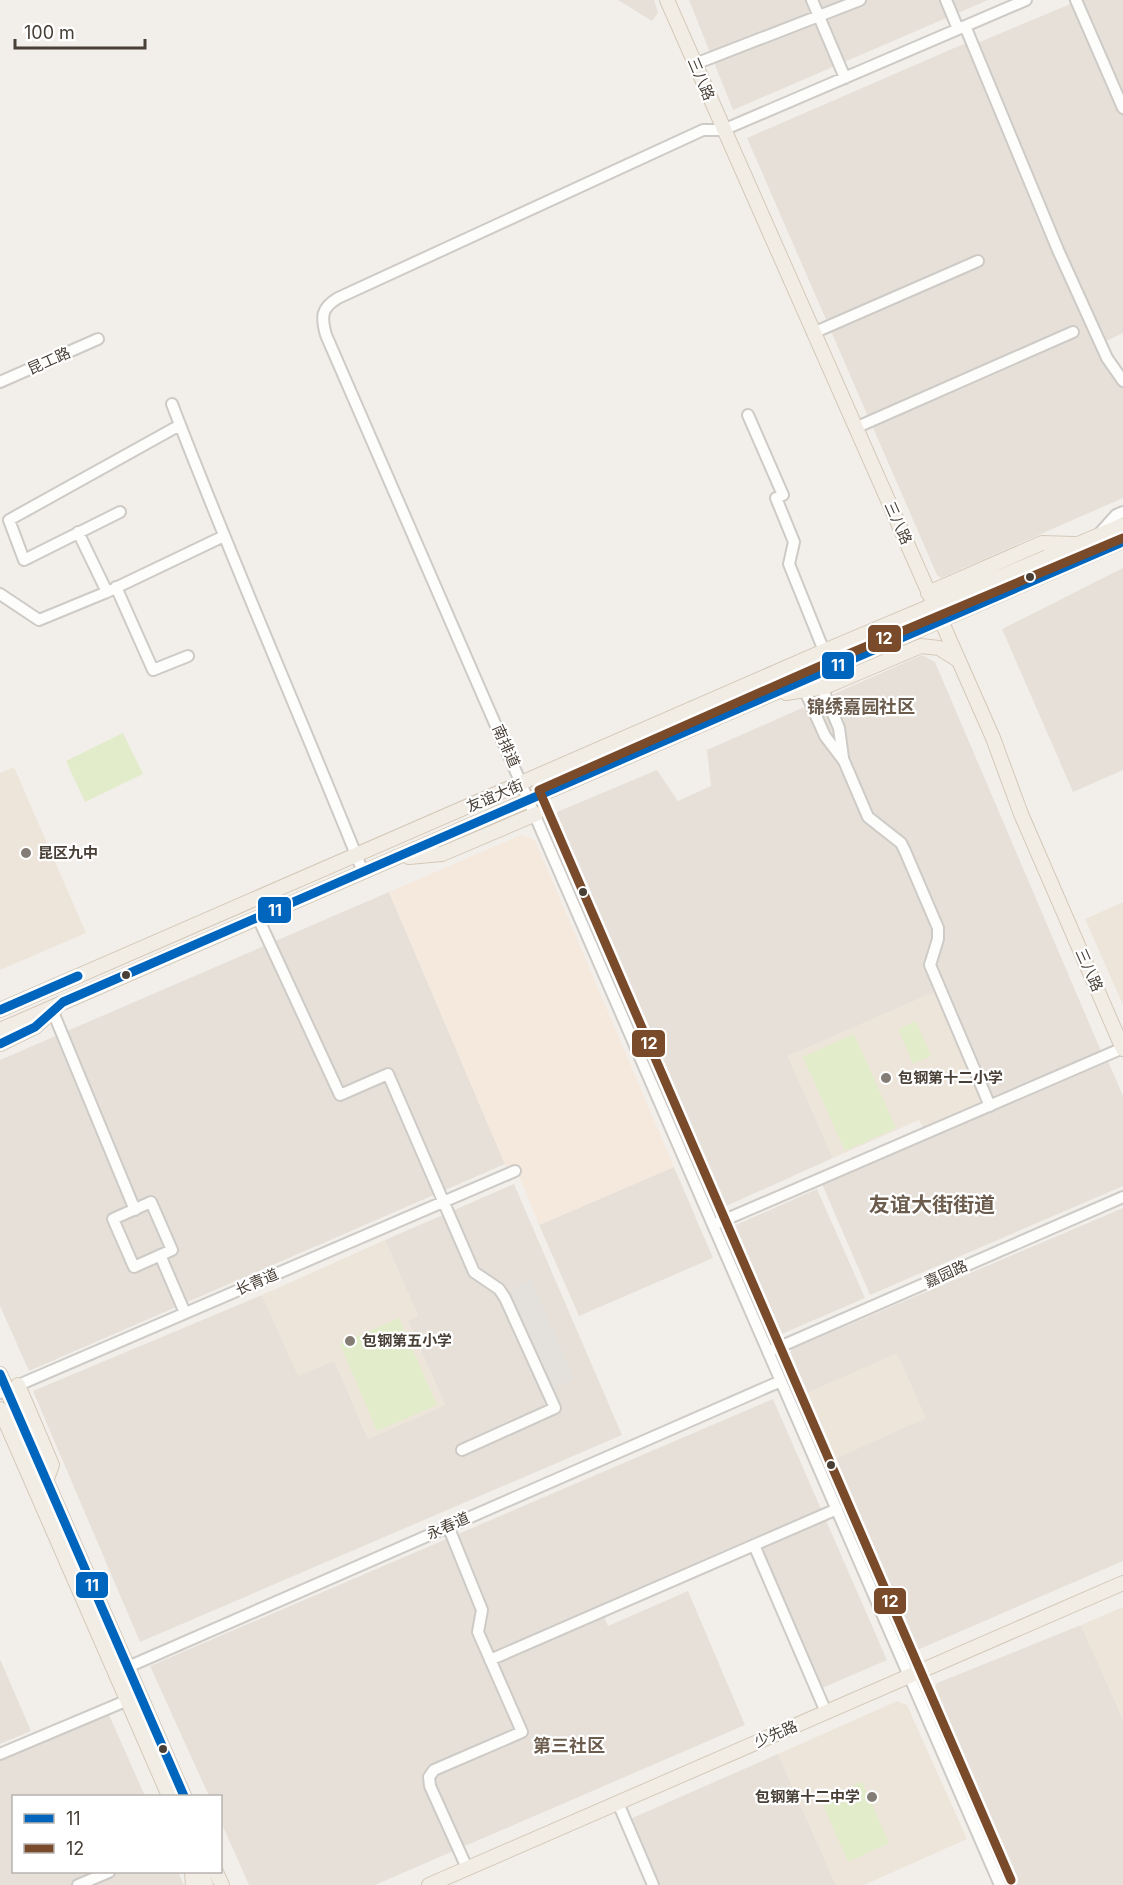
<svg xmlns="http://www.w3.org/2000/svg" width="1123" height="1885" viewBox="0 0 1123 1885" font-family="Inter,'Noto Sans SC',sans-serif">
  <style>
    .residential { fill: #e6e0d8 }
    .commercial { fill: #f5e9de }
    .education { fill: #ede5da }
    .green { fill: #e2ecca }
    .parking { fill: #e4e0dc }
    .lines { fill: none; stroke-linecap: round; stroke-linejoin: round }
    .minor-casing { stroke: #cecbc7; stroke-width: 14 }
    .major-casing { stroke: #d4c9b8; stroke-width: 16 }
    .minor { stroke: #fdfdfc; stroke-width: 10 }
    .major { stroke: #f1ece4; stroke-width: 14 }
    .bus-1-casing { stroke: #fff; stroke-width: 14 }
    .bus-2-casing { stroke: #fff; stroke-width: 14 }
    .bus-1 { stroke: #0065bd; stroke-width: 9 }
    .bus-2 { stroke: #7a4b2a; stroke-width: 9 }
    .bus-dot { fill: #483f36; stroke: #fff; stroke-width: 2 }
    .poi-dot { fill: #847d75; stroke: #fff; stroke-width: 2 }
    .labels { text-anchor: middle; stroke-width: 4.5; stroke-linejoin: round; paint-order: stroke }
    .street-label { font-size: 15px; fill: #483f36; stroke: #fff }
    .poi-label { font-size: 15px; font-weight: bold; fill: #483f36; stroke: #fff; text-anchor: start }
    .quarter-label { font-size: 18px; font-weight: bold; fill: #6b5c4d; stroke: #fff }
    .district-label { font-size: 21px; font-weight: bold; fill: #6b5c4d; stroke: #fff }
    .line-badge { stroke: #fff; stroke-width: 2 }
    .badge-label { font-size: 16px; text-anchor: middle; font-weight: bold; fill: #fff }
  </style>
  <rect width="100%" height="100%" fill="#f2efeb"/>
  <path class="residential" d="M618 0H654L658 13 652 21Z
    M689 0H988L733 110Z
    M1080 0H1123V333L1104 342 975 44Z
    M968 42 1109 368 1123 387V498L941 578 937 575 747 138Z
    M1123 568V770L1073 792 1002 629Z
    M922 655 935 662 1101 1051 984 1100 935 992 788 1056 833 1158 722 1208 557 839V812L657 770 678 801 711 786 707 750Z
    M389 892 505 1164 29 1371 0 1306V1060Z
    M1108 1061 1123 1096V1186L870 1295 822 1184Z
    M674 1167 713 1258 579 1316 539 1225Z
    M514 1184 622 1435 140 1642 33 1391 262 1295 298 1375 334 1360 368 1438 445 1405 408 1321 418 1316 385 1240Z
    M817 1189 865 1298 777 1336 729 1228Z
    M1123 1208V1561L915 1651 832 1460 925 1418 897 1354 803 1395 787 1358 792 1349Z
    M773 1399 887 1660 820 1689 754 1539 600 1607 608 1626 688 1591 745 1725 375 1885H249L221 1822 220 1796H209L150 1666Z
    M1081 1625 1123 1719V1885H1013L929 1698 937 1683Z
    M0 1659 31 1731 0 1744Z
    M109 1715 145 1796H14V1872H178L184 1885H0V1760Z
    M778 1754 836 1885H657L630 1819Z"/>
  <path class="commercial" d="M521 835 535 840 674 1167 539 1225 515 1166 507 1169 389 892Z"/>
  <path class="education" d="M14 767 86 933 0 970V773Z
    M1123 902V1005L1085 919Z
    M936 991 984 1100 923 1127 919 1120 833 1158 788 1056Z
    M385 1240 418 1316 408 1321 445 1405 369 1439 334 1361 298 1376 262 1295Z
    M897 1353 926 1418 832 1460 803 1395Z
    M1123 1607V1719L1081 1625Z
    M897 1701 907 1705 967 1839 864 1885H836L778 1754Z"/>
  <path class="green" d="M123 733 143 774 85 802 66 761Z
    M916 1021 931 1056 913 1064 898 1029Z
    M854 1034 896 1128 845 1151 803 1057Z
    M399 1318 437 1405 377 1431 340 1344Z
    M862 1782 889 1843 848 1862 821 1800Z"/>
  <path class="parking" d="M531 1280 574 1379 551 1389 508 1291Z"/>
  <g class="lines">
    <defs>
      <path id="minor" d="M812 0 845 78
        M946 0 958 29
        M1076 0 1123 108
        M965 26 1058 250 1107 358 1123 381
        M695 64 860 0
        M813 333 978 261
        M0 382 98 339
        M172 404C232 561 300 715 363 872
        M748 415 783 495 776 498 794 542 789 564 824 651
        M855 428 1073 332
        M120 512 24 560 9 520 180 425
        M78 532 107 592
        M1099 534 1116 515 1123 512
        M116 587 153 670 188 656
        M0 594 39 620 107 592 224 536
        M822 688 839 728 843 758
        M805 691 825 736 844 761 868 817 901 843 905 851 938 928V939L930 965 990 1106
        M258 918 340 1095 388 1074 474 1272 499 1289 505 1298 555 1408 462 1450
        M53 1012 135 1210
        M151 1202 172 1250 134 1267 113 1219Z
        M713 1225 1123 1048
        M160 1255 185 1313
        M768 1352 1123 1197
        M0 1393 515 1171
        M448 1526 482 1610 478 1632 522 1732 434 1770 429 1777 430 1786 467 1868
        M754 1545 826 1712
        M490 1660 837 1509
        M121 1670 781 1381
        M0 1754 128 1700
        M618 1803 653 1885
        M78 1885 109 1872
        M1000 1885 326 335C321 317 321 308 338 298L703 130H723L1026 0"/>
      <path id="major" d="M667 0 993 738 1021 814 1123 1049
        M928 593 1042 543 1074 544
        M786 693 825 687 921 646 939 648 958 660
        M409 857 442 854 536 814
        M0 1010 824 651 1123 525
        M0 1030 1123 541
        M0 1044 35 1027 55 1009
        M0 1374 184 1796
        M18 1385 52 1465 46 1481
        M0 1409 169 1796
        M192 1872 193 1885
        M201 1872 206 1885
        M216 1872 222 1885
        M429 1885 1123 1583"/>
    </defs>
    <use href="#minor" class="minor-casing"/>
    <use href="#major" class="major-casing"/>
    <use href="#minor" class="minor"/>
    <use href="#major" class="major"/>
    <defs>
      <path id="bus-1" d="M0 1010 78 976
        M0 1044 35 1027 63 1002 1120 543
        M0 1374 184 1796"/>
      <path id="bus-2" d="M1011 1880 539 790 829 662 1123 538"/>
    </defs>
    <use href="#bus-1" class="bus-1-casing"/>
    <use href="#bus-2" class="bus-2-casing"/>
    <use href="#bus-1" class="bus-1"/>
    <use href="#bus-2" class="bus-2"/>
  </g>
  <g class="bus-dot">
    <circle cx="1030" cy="577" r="5"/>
    <circle cx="583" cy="892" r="5"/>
    <circle cx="126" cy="975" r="5"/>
    <circle cx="831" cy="1465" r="5"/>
    <circle cx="163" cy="1749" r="5"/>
  </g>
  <g class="poi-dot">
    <circle cx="26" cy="853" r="6"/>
    <circle cx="886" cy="1078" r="6"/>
    <circle cx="350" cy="1341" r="6"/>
    <circle cx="872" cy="1797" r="6"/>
  </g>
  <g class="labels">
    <g class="street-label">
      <text transform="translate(701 79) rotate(67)" y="5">三八路</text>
      <text transform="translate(49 361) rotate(-24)" y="5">昆工路</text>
      <text transform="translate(898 523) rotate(66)" y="5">三八路</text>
      <text transform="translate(506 746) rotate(66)" y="5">南排道</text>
      <text transform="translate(495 796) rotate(-23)" y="5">友谊大街</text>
      <text transform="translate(1089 970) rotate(66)" y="5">三八路</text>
      <text transform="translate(946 1274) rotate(-24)" y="5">嘉园路</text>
      <text transform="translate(257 1282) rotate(-23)" y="5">长青道</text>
      <text transform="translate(448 1526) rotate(-24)" y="5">永春道</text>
      <text transform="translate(776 1734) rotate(-23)" y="5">少先路</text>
    </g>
    <g class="poi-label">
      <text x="38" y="858">昆区九中</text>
      <text x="898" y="1083">包钢第十二小学</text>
      <text x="362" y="1346">包钢第五小学</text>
      <text x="860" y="1802" text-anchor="end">包钢第十二中学</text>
    </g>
    <g class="quarter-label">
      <text x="861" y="713">锦绣嘉园社区</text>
      <text x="569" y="1752">第三社区</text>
    </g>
    <g class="district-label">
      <text x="932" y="1212">友谊大街街道</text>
    </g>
  </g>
  <g class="line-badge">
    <rect x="867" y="624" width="35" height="29" rx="6" fill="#7a4b2a"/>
    <rect x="821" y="651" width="34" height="29" rx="6" fill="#0065bd"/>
    <rect x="257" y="896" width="35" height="28" rx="6" fill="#0065bd"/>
    <rect x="631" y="1029" width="35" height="29" rx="6" fill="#7a4b2a"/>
    <rect x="75" y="1571" width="34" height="28" rx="6" fill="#0065bd"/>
    <rect x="873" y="1587" width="34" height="28" rx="6" fill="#7a4b2a"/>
  </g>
  <g class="badge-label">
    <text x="884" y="644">12</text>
    <text x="838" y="671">11</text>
    <text x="275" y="916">11</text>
    <text x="649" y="1049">12</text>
    <text x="92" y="1591">11</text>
    <text x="890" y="1607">12</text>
  </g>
  <rect x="12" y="1795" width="210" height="78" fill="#ffffff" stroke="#b6b2af" stroke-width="1.5"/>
  <rect x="24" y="1814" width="30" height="9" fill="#0065bd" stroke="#b6b2af" stroke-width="1.5"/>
  <text x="66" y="1825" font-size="18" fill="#483f36">11</text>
  <rect x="24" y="1844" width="30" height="9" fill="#7a4b2a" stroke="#b6b2af" stroke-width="1.5"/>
  <text x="66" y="1855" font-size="18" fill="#483f36">12</text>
  <path d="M15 39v9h130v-9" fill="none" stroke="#483f36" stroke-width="3"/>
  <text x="24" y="39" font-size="18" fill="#483f36" stroke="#ffffff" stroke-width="4.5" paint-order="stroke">100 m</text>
</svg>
